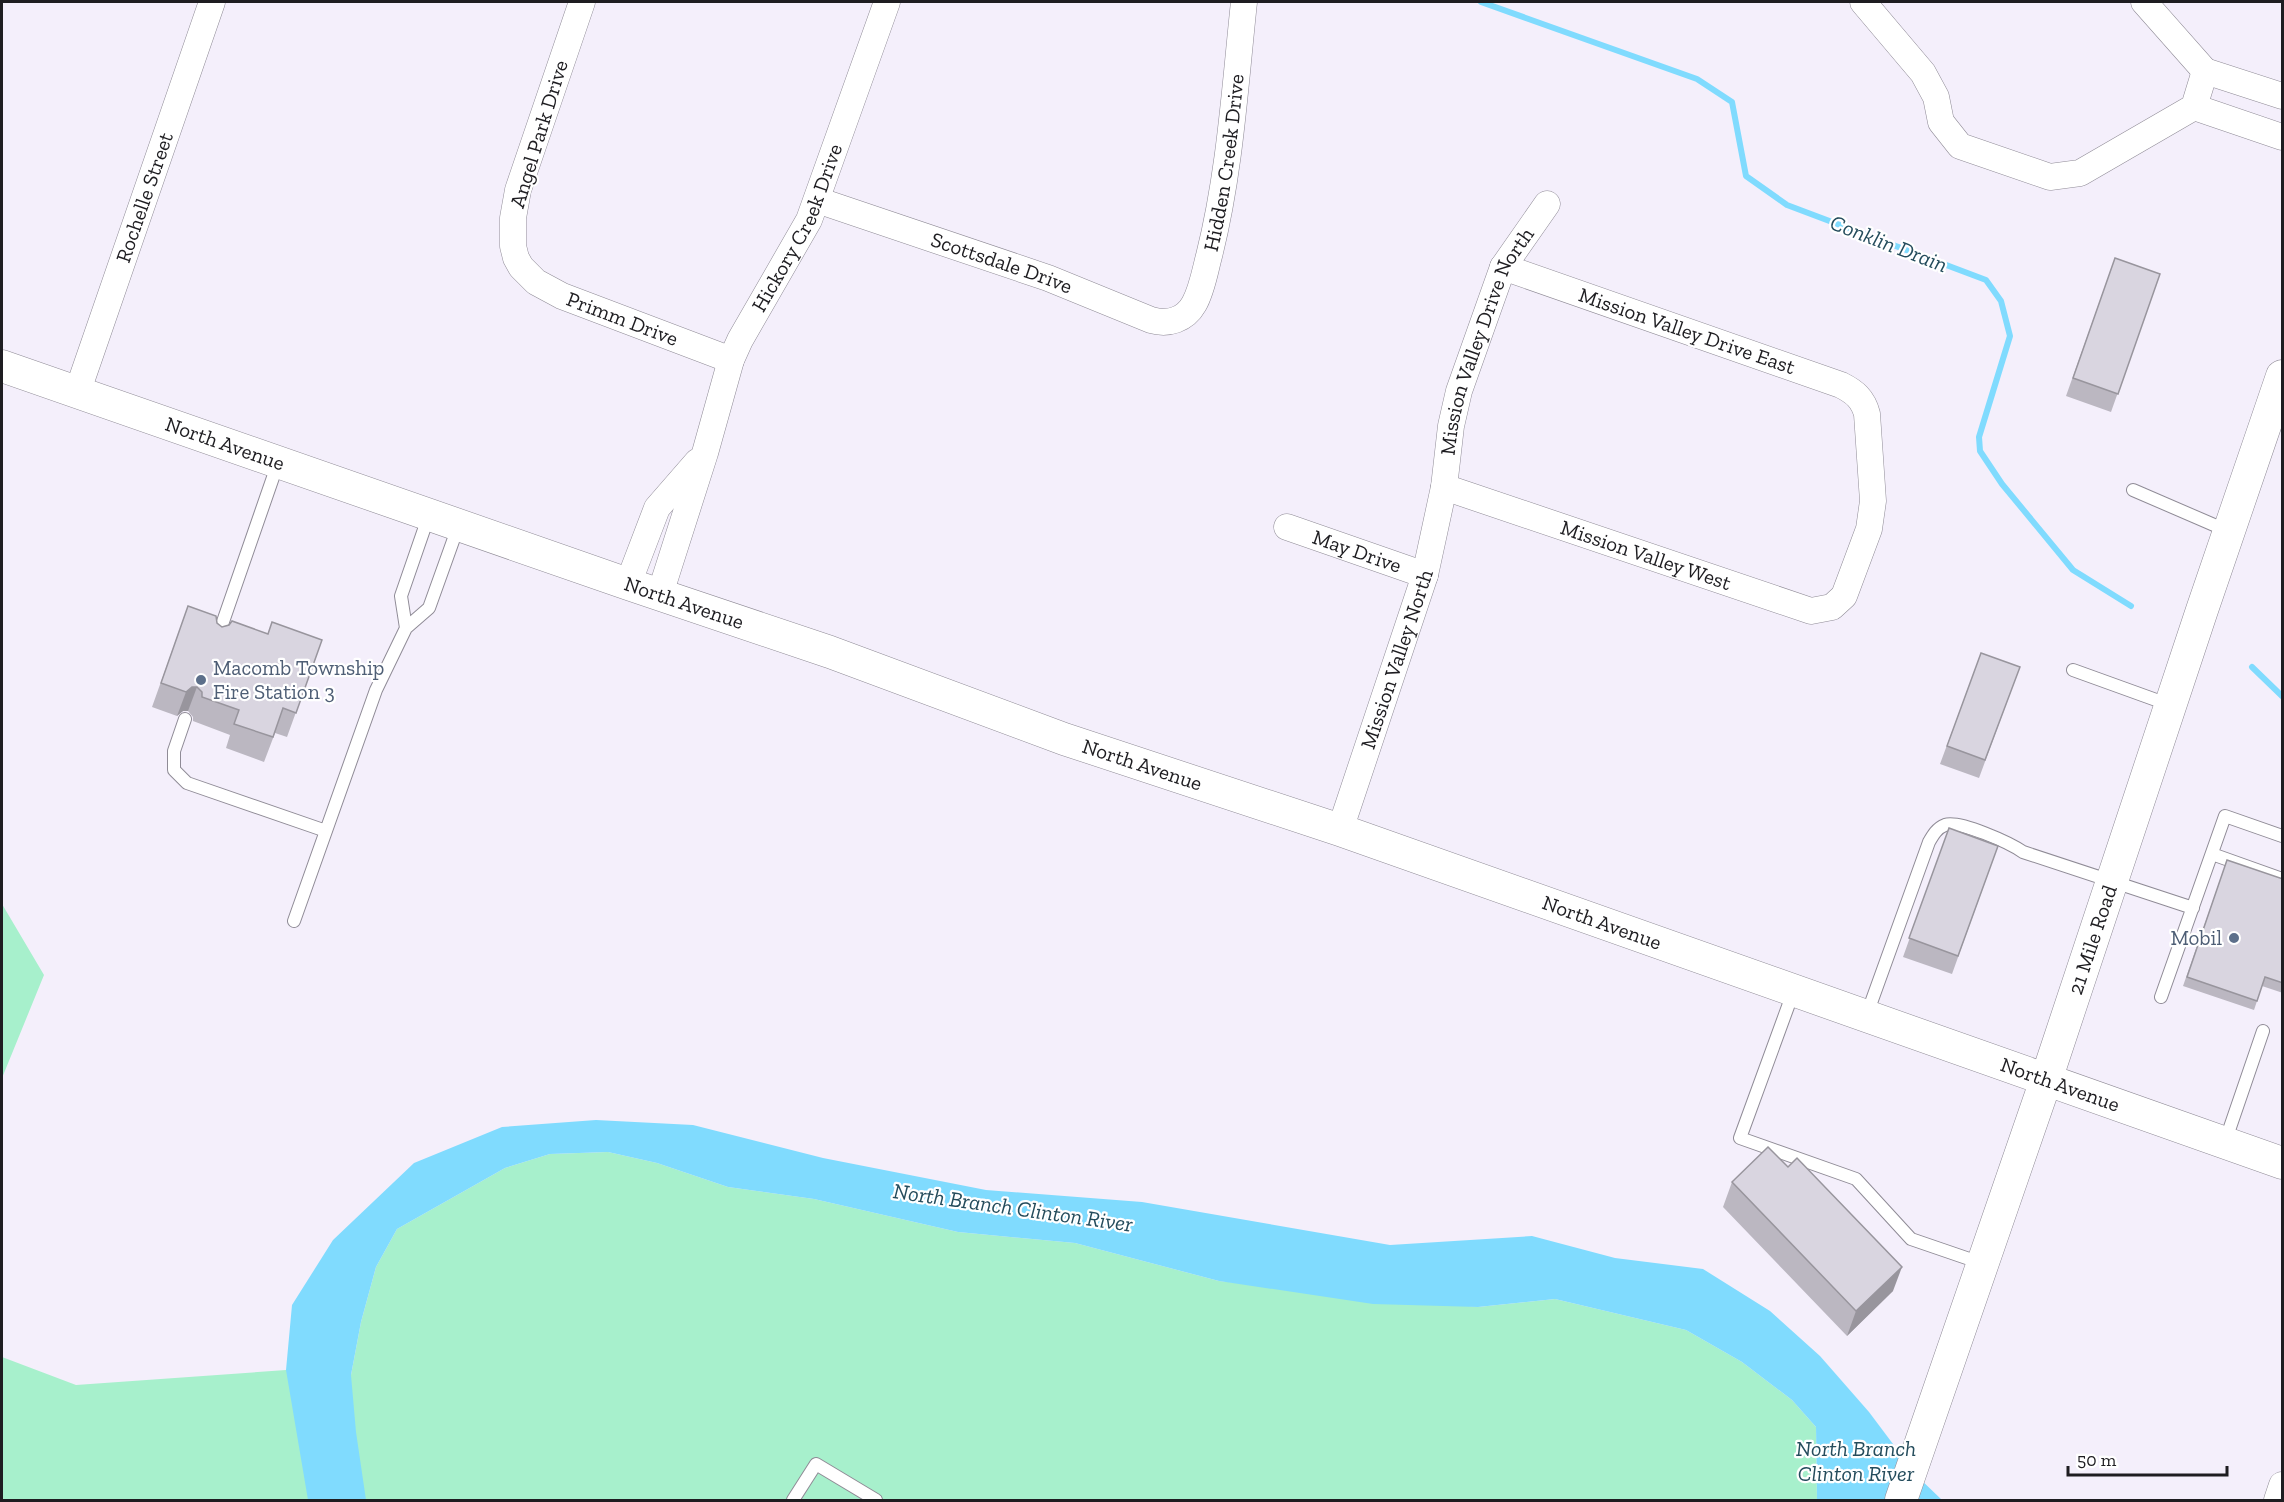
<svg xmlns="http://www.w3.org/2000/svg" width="2284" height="1502" viewBox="0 0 2284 1502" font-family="'Zilla Slab',serif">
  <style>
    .green { fill: #a7f0cc }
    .water { fill: #80dbfe }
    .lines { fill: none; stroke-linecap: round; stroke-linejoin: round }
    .stream { stroke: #80dbfe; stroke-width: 6 }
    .service-casing { stroke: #8f8b96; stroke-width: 14 }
    .minor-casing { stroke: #8f8b96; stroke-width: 27 }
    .tertiary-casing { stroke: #8f8b96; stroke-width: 33 }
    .service { stroke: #fff; stroke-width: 12 }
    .minor { stroke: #fff; stroke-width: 26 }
    .tertiary { stroke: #fff; stroke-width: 32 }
    .wall { fill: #bbb7c1 }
    .shaded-wall { fill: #98959d }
    .building { fill: #d9d5e0; stroke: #98959d; stroke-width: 1.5 }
    .service-dot { fill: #5c6f8a; stroke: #fff; stroke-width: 2 }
    .labels { text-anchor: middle; stroke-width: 4.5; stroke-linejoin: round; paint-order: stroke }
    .street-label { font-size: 21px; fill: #1e1d21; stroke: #fff }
    .service-label { font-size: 21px; fill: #4e5e75; stroke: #fff; text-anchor: start }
    .water-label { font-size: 22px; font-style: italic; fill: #244c5c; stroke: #fff }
  </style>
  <rect width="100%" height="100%" fill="#f4effb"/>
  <path class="green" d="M2 904 44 975 2 1078Z
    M608 1152 657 1163 728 1187 814 1199 958 1232 1075 1243 1219 1281 1478 1307 1555 1299 1686 1330 1742 1362 1792 1400 1816 1427 1817 1500H2V1357L76 1385 286 1370 351 1375 361 1322 376 1267 397 1229 505 1168 550 1154Z"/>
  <path class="water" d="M596 1120 693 1125 823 1158 986 1190 1142 1202 1390 1245 1532 1236 1615 1258 1703 1269 1770 1311 1820 1356 1869 1412 1917 1476 1942 1500H1817L1816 1427 1792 1400 1742 1362 1686 1330 1555 1299 1478 1307 1373 1304 1219 1281 1075 1243 958 1232 814 1199 728 1187 657 1163 608 1152 550 1154 505 1168 397 1229 376 1267 361 1322 351 1375 356 1432 366 1500H308L286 1370 292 1305 333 1240 414 1163 502 1127Z"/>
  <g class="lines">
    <path class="stream" d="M1481 2 1697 79 1732 102 1746 176 1787 205 1986 280 2001 301 2010 336 1979 437 1980 451 2002 484 2073 570 2131 606
      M2252 667 2282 696"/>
    <defs>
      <path id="service" d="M2133 490 2228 531
        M406 628 401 596 429 515
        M217 639 278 463
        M2073 670 2170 705
        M185 719 174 751V770L187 783 326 831
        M2212 854 2282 879
        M294 921 376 690 406 628 429 608 458 527
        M1794 990 1740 1138 1856 1179 1911 1239 1981 1263
        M2161 997 2225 816 2282 836
        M1867 1014 1929 842C1933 835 1937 828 1945 825 1960 820 2010 843 2023 852L2193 908
        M2225 1142 2263 1031
        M793 1500 816 1464 876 1500"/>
      <g id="minor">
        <path id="s1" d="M582 2 518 190 513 218V246L516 258 521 267 536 282 562 296 731 360"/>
        <path d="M1863 2 1923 73 1936 97 1941 122 1960 146 2050 177 2080 173 2194 107 2205 71"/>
        <path d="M2144 2 2205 71"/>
        <path d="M2205 71 2282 96"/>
        <path d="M2194 107 2282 137"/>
        <path id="s2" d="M817 200 1048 278 1151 320C1168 325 1185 320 1194 304 1202 290 1205 271 1209 256 1230 173 1235 86 1244 2"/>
        <path id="s3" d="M77 393 212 2"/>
        <path id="s4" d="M1444 487 1811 611 1832 607 1844 596 1869 529 1873 501 1867 414C1863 399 1855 392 1841 385L1503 267"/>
        <path id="s5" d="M1287 527 1425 575"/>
        <path d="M628 584 657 508 697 462"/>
        <path id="s6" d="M660 594 705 453 731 360 740 340 809 220 887 2"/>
        <path id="s7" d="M1340 830 1425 575 1444 487 1451 426 1459 391 1503 267 1547 204"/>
        <path d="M2277 1500 2282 1485"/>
      </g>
      <g id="tertiary">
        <path id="s8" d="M2 366 628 584 830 652 1064 739 1340 830 2282 1163"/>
        <path id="s9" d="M1901 1500 2046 1080 2202 610 2282 376"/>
      </g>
    </defs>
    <use href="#service" class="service-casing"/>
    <use href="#minor" class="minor-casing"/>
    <use href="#tertiary" class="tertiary-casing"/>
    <use href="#service" class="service"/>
    <use href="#minor" class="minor"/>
    <use href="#tertiary" class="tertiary"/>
  </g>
  <path class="wall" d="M2115 258 2160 274 2111 412 2066 396Z
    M188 606 222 627 268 634 322 640 287 737 275 733 264 762 226 748 230 735 193 721V717L188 711H183L177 716 152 707Z
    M1981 653 2020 667 1979 778 1940 764Z
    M1949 828 1998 846 1952 974 1903 957Z
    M2227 860 2283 879V993L2262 986 2254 1010 2183 986Z
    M1732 1182 1893 1291 1847 1336 1723 1207Z"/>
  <path class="shaded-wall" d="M192 687H197L188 711H183L177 716 186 692Z
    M1902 1267 1893 1291 1847 1336 1856 1311Z"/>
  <path class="building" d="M2115 258 2160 274 2118 394 2073 378Z
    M188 606 216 616 217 623 222 627 229 625 232 621 268 634 272 622 322 640 296 713 283 708 273 737 234 724 239 710 202 697V692L197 687H192L186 692 161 683Z
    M1981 653 2020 667 1985 760 1947 746Z
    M1949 828 1998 846 1958 956 1909 938Z
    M2227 860 2283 879V983L2265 977 2257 1001 2187 977Z
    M1768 1147 1788 1167 1797 1158 1902 1267 1856 1311 1732 1182Z"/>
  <g class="service-dot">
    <circle cx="201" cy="680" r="6"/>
    <circle cx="2234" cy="938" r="6"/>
  </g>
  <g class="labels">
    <g class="street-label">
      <text transform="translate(539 134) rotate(-73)" y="7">Angel Park Drive</text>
      <text dy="7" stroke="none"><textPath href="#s2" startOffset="550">Hidden Creek Drive</textPath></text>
      <text dy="7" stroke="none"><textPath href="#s3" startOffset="207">Rochelle Street</textPath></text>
      <text dy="7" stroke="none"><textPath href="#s6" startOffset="393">Hickory Creek Drive</textPath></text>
      <text dy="7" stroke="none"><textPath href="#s2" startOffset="195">Scottsdale Drive</textPath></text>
      <text dy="7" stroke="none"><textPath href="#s1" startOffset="393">Primm Drive</textPath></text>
      <text transform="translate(1687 331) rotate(19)" y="7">Mission Valley Drive East</text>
      <text dy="7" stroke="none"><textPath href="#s7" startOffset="512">Mission Valley Drive North</textPath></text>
      <text dy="7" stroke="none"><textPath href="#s8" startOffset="236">North Avenue</textPath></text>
      <text dy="7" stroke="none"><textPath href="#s5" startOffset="74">May Drive</textPath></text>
      <text dy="7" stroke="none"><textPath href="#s4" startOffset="213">Mission Valley West</textPath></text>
      <text dy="7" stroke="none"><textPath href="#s8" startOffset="722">North Avenue</textPath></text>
      <text dy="7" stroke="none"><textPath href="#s7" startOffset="180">Mission Valley North</textPath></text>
      <text dy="7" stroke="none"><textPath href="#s8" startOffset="1208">North Avenue</textPath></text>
      <text dy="7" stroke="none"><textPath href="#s8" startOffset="1694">North Avenue</textPath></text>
      <text dy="7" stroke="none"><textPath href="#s9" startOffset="592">21 Mile Road</textPath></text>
      <text dy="7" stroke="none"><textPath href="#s8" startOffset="2180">North Avenue</textPath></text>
    </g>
    <g class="service-label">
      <text x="213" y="675">Macomb Township<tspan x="213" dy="24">Fire Station 3</tspan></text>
      <text x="2222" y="945" text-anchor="end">Mobil</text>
    </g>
    <g class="water-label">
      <text transform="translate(1889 243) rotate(21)" y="8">Conklin Drain</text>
      <text transform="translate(1013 1207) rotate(8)" y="8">North Branch Clinton River</text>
      <text x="1856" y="1456">North Branch<tspan x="1856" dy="25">Clinton River</tspan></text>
    </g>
  </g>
  <rect width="2284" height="1502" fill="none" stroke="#1e1d21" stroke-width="6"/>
  <path d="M2068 1466v9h159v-9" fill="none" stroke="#1e1d21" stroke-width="3"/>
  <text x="2077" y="1466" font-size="18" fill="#1e1d21" stroke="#ffffff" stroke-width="4.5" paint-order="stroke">50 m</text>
</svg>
